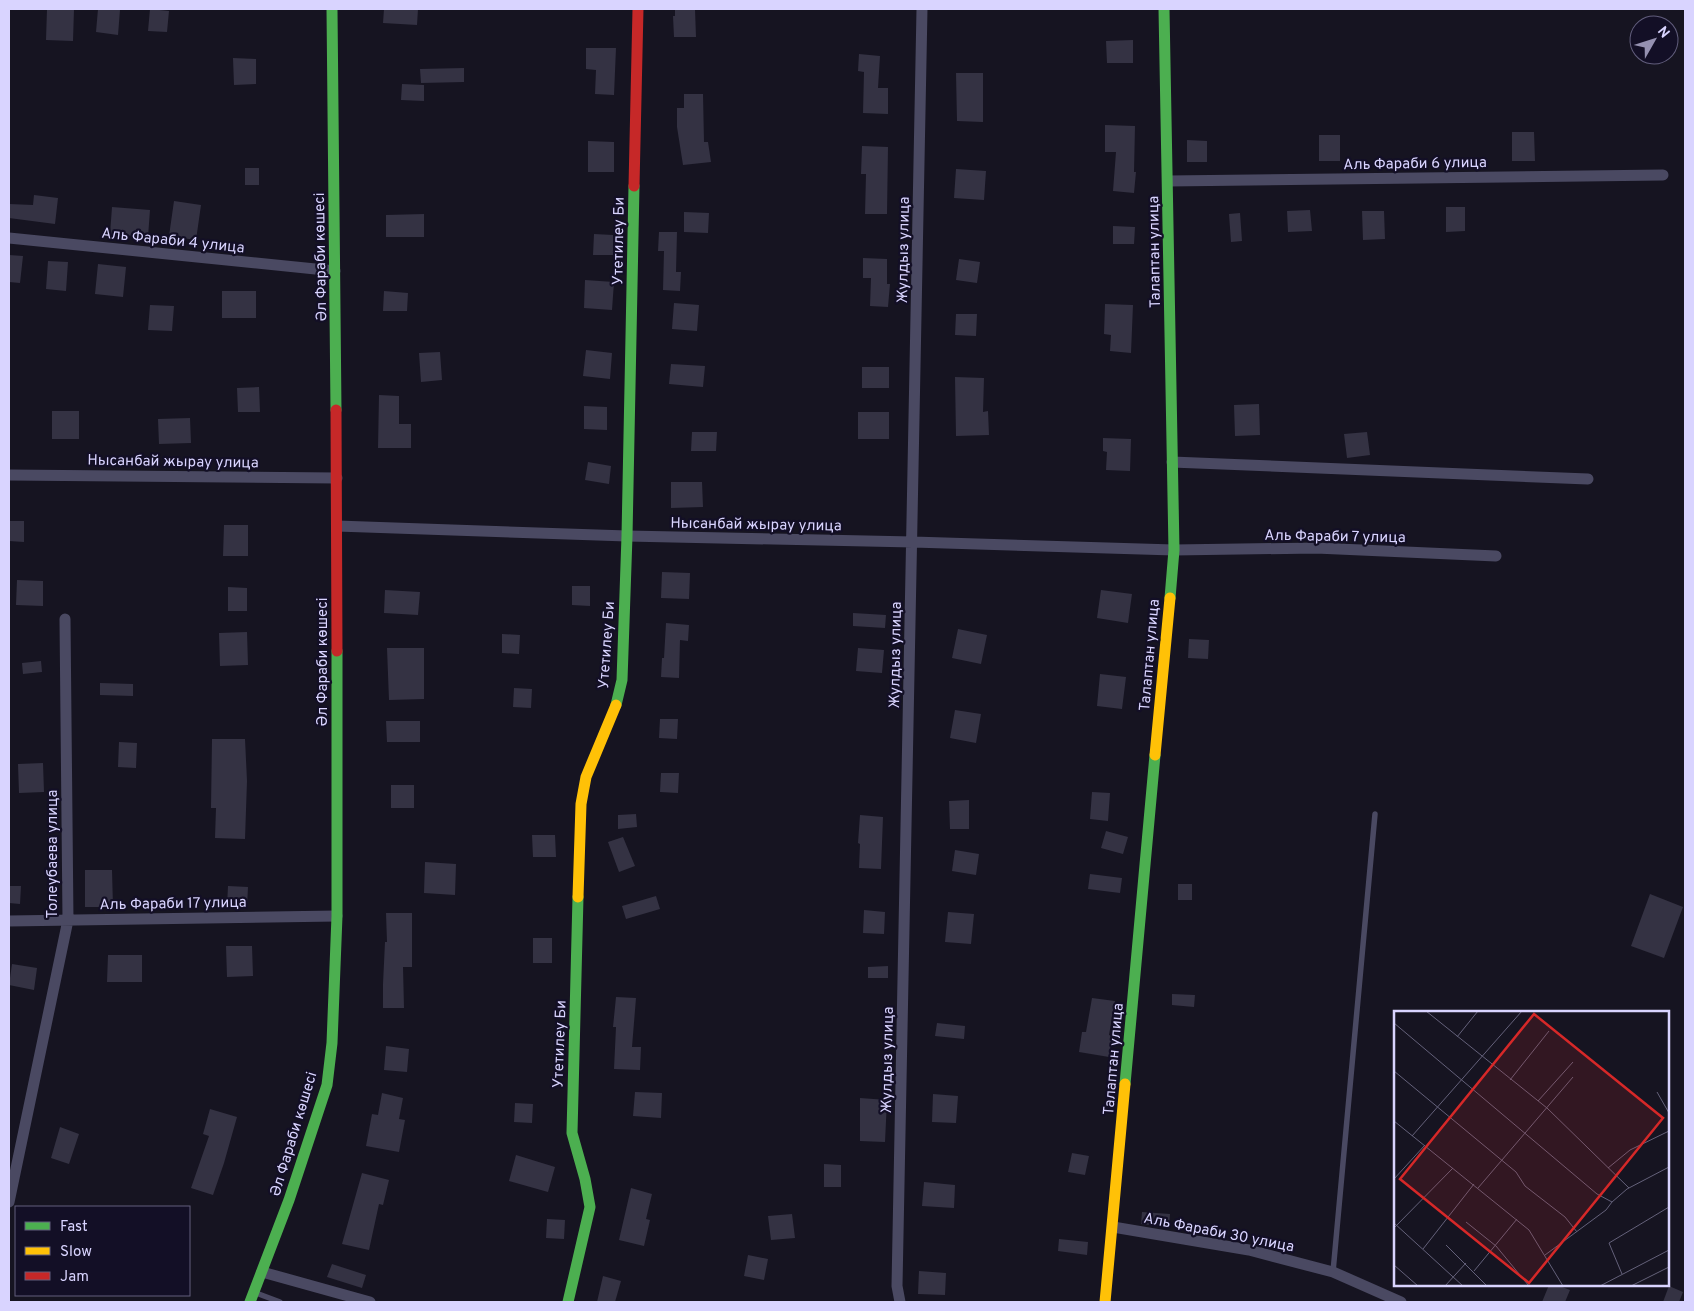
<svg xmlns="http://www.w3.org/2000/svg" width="1694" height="1311" viewBox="0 0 1694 1311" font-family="Overpass,sans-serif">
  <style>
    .building { fill: #343243 }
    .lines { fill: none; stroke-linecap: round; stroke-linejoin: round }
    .lane { stroke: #4a4962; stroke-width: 5.5 }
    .street { stroke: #4a4962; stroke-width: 11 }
    .fast { stroke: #4caf50; stroke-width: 11 }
    .slow { stroke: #ffc107; stroke-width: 11 }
    .jam { stroke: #c62828; stroke-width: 11 }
    .labels { text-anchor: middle; stroke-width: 4.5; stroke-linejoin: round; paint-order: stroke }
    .street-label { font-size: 15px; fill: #d9d4ff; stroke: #130f26 }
    .inset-road { fill: none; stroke: #64617a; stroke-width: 1 }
    .view { fill: #d62828; fill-opacity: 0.15; stroke: #d62828; stroke-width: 2.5 }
    .inset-edge { fill: none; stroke: #d9d4ff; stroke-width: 2.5 }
  </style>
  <rect width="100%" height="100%" fill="#161421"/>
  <path class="building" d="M47 9H74L73 41 46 40Z
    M98 9 120 10 118 35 96 32Z
    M150 9 169 11 167 32 148 31Z
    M384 9H418L417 25 383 23Z
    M675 9H695L696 37H674L673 16H675Z
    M1133 40V63H1107L1106 41Z
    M586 48H616L614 95 595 94 596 70 586 69Z
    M859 54 880 56 878 88H888V114L863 113 864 72 858 71Z
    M233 58 256 59V84L234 85Z
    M464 68V82L421 83 420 69Z
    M956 73H983V122L957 121Z
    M402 84 424 85V101L401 100Z
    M684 94H703L704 142H708L711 162 683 165 677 127V108H684Z
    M1105 125 1135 126 1134 172H1136L1134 193 1113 191 1116 152H1105Z
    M1512 132H1534L1535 161H1512Z
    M1319 135H1340V161H1319Z
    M1187 140 1207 141V162H1187Z
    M588 141 614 142V172H588Z
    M862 146 888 147 887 214H865L866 174H861Z
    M245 168H259V185H245Z
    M956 169 986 171 984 200 954 198Z
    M34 195 58 198 55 224 9 218V204L33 205Z
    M174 201 201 205 196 240 169 236Z
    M112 207 150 210 148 237 110 234Z
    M1446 207H1465V231L1446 232Z
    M1310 210 1312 231 1288 232 1287 211Z
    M1362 211H1384L1385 239 1363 240Z
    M684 212 709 213 708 233 684 232Z
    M1240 213 1242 241 1231 242 1229 214Z
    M424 214V237H386V215Z
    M1113 226 1135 227 1134 244H1113Z
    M659 232H677L676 272H681L680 291 663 290 664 251H658Z
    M594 234 613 235V255H593Z
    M9 255 23 256 20 283 9 282Z
    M863 258 887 259V284H890L888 307 870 306 871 278H863Z
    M959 259 980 262 977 283 956 280Z
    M48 261 68 262 66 291 46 289Z
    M98 264 126 267 123 297 95 294Z
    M585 280 614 282 612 310 584 308Z
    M222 291H256V318H222Z
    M384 291 408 293 407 311H383Z
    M674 303 699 305 697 331 672 329Z
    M1105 304 1133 305 1131 353 1110 351 1111 335 1104 334Z
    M150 305 174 306 172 331 148 330Z
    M956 314H977L976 336 955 335Z
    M586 350 612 353 610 379 583 376Z
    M440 352 442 380 421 382 419 353Z
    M671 364 705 366 703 387 669 384Z
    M862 367H889V388H862Z
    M955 377 984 378 983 412 988 411 989 435 956 436Z
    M259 387 260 412H238L237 388Z
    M379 395 399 396V424H411V448H378Z
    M1259 404 1260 435 1235 436 1234 405Z
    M584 406 607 407V430L584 429Z
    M52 411H79V439H52Z
    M858 412H889V439H858Z
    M190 418 191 443 159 444 158 419Z
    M692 432H717L716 451H691Z
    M1367 432 1370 455 1347 458 1344 434Z
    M1103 438 1131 439 1130 471 1106 470 1107 452 1103 451Z
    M588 462 611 466 609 484 585 480Z
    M671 482H702L703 507 671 508Z
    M9 521H24V542L9 541Z
    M224 525H248V556H223Z
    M662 572 690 573 689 599 661 598Z
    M17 580 43 581V606L16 605Z
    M572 586H590V606L572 605Z
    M228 587 247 588V611H228Z
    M385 590 420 592 418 615 384 613Z
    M1101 590 1132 594 1128 623 1097 618Z
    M853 613 886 615 885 628 853 626Z
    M666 623 689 625 688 641 680 640 679 678 661 677 662 658H664Z
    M958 629 987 635 981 664 952 658Z
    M247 632 248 665 220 666 219 633Z
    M502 634 520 635 519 654 502 653Z
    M1189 639 1209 640 1208 659 1188 658Z
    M387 648H424V699L389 700Z
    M858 648 884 650 882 673 856 671Z
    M41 661 42 672 23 674 22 663Z
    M1100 674 1126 677 1122 709 1097 706Z
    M100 683 133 684V696L100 695Z
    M514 688 532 689 531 708 513 707Z
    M955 710 981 714 976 743 950 738Z
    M660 719H678L677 739 659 738Z
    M386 721H420V742H387Z
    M212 739H245L247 781 245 839 215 838 216 808H211Z
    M119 742 137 743 136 768 118 767Z
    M43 763 44 792 19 793 18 764Z
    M661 773H679L678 793 660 792Z
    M391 785H414V808H391Z
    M1092 792 1110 793 1108 821 1090 819Z
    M969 800V829H950L949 801Z
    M636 814 637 827 618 829V815Z
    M860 815 883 817 881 869 859 868 860 844 858 843Z
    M1106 831 1128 837 1123 854 1101 848Z
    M532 835H555L556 857H533Z
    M623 837 635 866 619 872 608 842Z
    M955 850 979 854 976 875 952 871Z
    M425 862 456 864 455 895 424 893Z
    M85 870H112L113 907H85Z
    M1090 874 1122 878 1120 893 1088 889Z
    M1178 884H1192V900H1178Z
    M9 886H21L20 904 9 903Z
    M228 886 248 887 247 907 227 906Z
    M1650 894 1683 907 1664 958 1631 946Z
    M656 896 660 909 626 919 622 906Z
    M864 910 885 912 884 934 863 933Z
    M948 912 974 914 971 944 945 942Z
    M386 913H412V967H403L404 1008H383V984L385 942H387Z
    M533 938H552V963H533Z
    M226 946H252L253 976 227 977Z
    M108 955H142V982H107Z
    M12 964 37 968 34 990 9 985Z
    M888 966V978H868V967Z
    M1172 994 1195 995 1194 1007 1172 1005Z
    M616 997 636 998 632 1047H641L640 1070 614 1069 616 1027H613Z
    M1092 998 1115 1001 1109 1035 1112 1036 1109 1057 1079 1052 1082 1032H1086Z
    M937 1023 965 1026 964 1039 935 1036Z
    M386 1046 409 1049 407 1072 384 1070Z
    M635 1092 662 1093 661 1118 633 1116Z
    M382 1093 403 1098 399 1119 405 1120 399 1152 366 1146 372 1114 378 1115Z
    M933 1094 958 1096 956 1123 932 1122Z
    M860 1098 887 1100 885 1142 860 1141Z
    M515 1103 533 1104 532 1123 514 1122Z
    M210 1109 237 1117 224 1163 213 1195 191 1188 209 1136 203 1134Z
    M60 1127 79 1134 69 1164 51 1158Z
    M1072 1153 1089 1156 1085 1175 1068 1172Z
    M516 1155 555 1167 548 1192 509 1181Z
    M824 1164 841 1165V1187H824Z
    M362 1173 389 1180 383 1205 379 1204 369 1250 342 1244Z
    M924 1182 955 1185 954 1208 922 1206Z
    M631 1188 652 1194 646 1219 650 1220 644 1246 619 1240Z
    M1142 1212 1170 1214 1169 1227 1141 1224Z
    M792 1214 795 1238 771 1240 768 1216Z
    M547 1219 565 1220 564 1239 546 1238Z
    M1059 1239 1088 1242 1087 1255 1058 1251Z
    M748 1255 768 1259 764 1280 744 1276Z
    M332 1264 366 1275 362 1288 327 1277Z
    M919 1271 946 1273 945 1295 918 1294Z
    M603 1276 621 1281 615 1302H597Z
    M1549 1285H1557L1570 1290 1565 1302H1542Z
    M1669 1286 1683 1292 1679 1302H1663Z"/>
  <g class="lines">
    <path class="lane" d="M1333 1272 1375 814
      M256 1293 280 1302"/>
    <path class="street" d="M1168 181 1663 175
      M9 238 335 271
      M1172 462 1588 479
      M9 475 337 478
      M337 526 627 536 913 542 1174 550 1316 548 1496 556
      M9 921 337 916
      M9 1202 68 920 65 619
      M1113 1227 1249 1250 1333 1272 1401 1302
      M262 1272 370 1302
      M900 1302 897 1286 922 9"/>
    <path class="fast" d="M332 9 336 410
      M1164 9 1174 550 1170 598
      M616 705 622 680 627 536 634 186
      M1125 1084 1155 755
      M250 1302 289 1200 327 1085 332 1043 337 916V651
      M568 1302 590 1207 585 1179 572 1133 578 897"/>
    <path class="slow" d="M1155 755 1170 598
      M578 897 581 804 586 777 616 705
      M1105 1302 1125 1084"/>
    <path class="jam" d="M634 186 638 9
      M336 410 337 651"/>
  </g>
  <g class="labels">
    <g class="street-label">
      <text transform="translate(1415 163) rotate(-1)" y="5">Аль Фараби 6 улица</text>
      <text transform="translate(173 240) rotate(6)" y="5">Аль Фараби 4 улица</text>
      <text transform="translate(618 241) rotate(-89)" y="5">Утетилеу Би</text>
      <text transform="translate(903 250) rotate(-89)" y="5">Жулдыз улица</text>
      <text transform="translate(1154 252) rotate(-91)" y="5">Талаптан улица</text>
      <text transform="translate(320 257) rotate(-91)" y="5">Әл Фараби көшесі</text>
      <text transform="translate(173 461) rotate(1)" y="5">Нысанбай жырау улица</text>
      <text transform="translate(756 524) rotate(1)" y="5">Нысанбай жырау улица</text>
      <text transform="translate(1335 536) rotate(1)" y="5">Аль Фараби 7 улица</text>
      <text transform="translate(606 645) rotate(-86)" y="5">Утетилеу Би</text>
      <text transform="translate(895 655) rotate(-89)" y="5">Жулдыз улица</text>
      <text transform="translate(1149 655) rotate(-85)" y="5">Талаптан улица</text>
      <text transform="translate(322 662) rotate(-90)" y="5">Әл Фараби көшесі</text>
      <text transform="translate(52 854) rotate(-90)" y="5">Толеубаева улица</text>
      <text transform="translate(173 903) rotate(-1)" y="5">Аль Фараби 17 улица</text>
      <text transform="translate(559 1044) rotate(-88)" y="5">Утетилеу Би</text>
      <text transform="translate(1113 1059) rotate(-85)" y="5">Талаптан улица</text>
      <text transform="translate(887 1060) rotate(-89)" y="5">Жулдыз улица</text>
      <text transform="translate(293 1134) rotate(-73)" y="5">Әл Фараби көшесі</text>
      <text transform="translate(1219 1232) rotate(11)" y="5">Аль Фараби 30 улица</text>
    </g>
  </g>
  <g transform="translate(1394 1011)">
    <rect width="275" height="275" fill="#161421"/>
    <path class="inset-road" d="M32 0 153 97 235 177M0 12 203 183 218 191 233 178 275 156M63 26 84 0M0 60 122 161 131 175 171 206 183 221M116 69 155 20M263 81 275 102M144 90 179 51M0 110 135 219 169 275M18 125 128 0M214 157 236 139 275 120M0 168 31 134M84 177 179 66M72 211 102 235 135 275M0 212 69 275M0 217 59 157M52 234 93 275M29 238 80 173M151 244 212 199 218 191M0 254 24 275M80 260 123 208M228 263 215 232 275 196M51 275 72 252M206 275 275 239M237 275 275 256"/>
    <path class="view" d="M140 3 269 107 135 272 6 168Z"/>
    <rect width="275" height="275" class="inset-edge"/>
  </g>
  <rect width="1694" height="1311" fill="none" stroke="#d9d4ff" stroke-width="20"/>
  <rect x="15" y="1206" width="175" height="90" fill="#130f26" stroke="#625e7d"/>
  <rect x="25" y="1222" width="25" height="8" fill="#4caf50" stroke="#625e7d"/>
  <text x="60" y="1231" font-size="15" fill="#d9d4ff">Fast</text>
  <rect x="25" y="1247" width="25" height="8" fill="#ffc107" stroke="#625e7d"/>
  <text x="60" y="1256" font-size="15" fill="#d9d4ff">Slow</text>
  <rect x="25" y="1272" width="25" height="8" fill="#c62828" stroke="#625e7d"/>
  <text x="60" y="1281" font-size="15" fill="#d9d4ff">Jam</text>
  <g transform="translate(1654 40) rotate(51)"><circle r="24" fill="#130f26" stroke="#625e7d"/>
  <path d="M0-4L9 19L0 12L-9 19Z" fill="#9591b1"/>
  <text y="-8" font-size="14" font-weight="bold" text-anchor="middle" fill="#d9d4ff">N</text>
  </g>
</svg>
